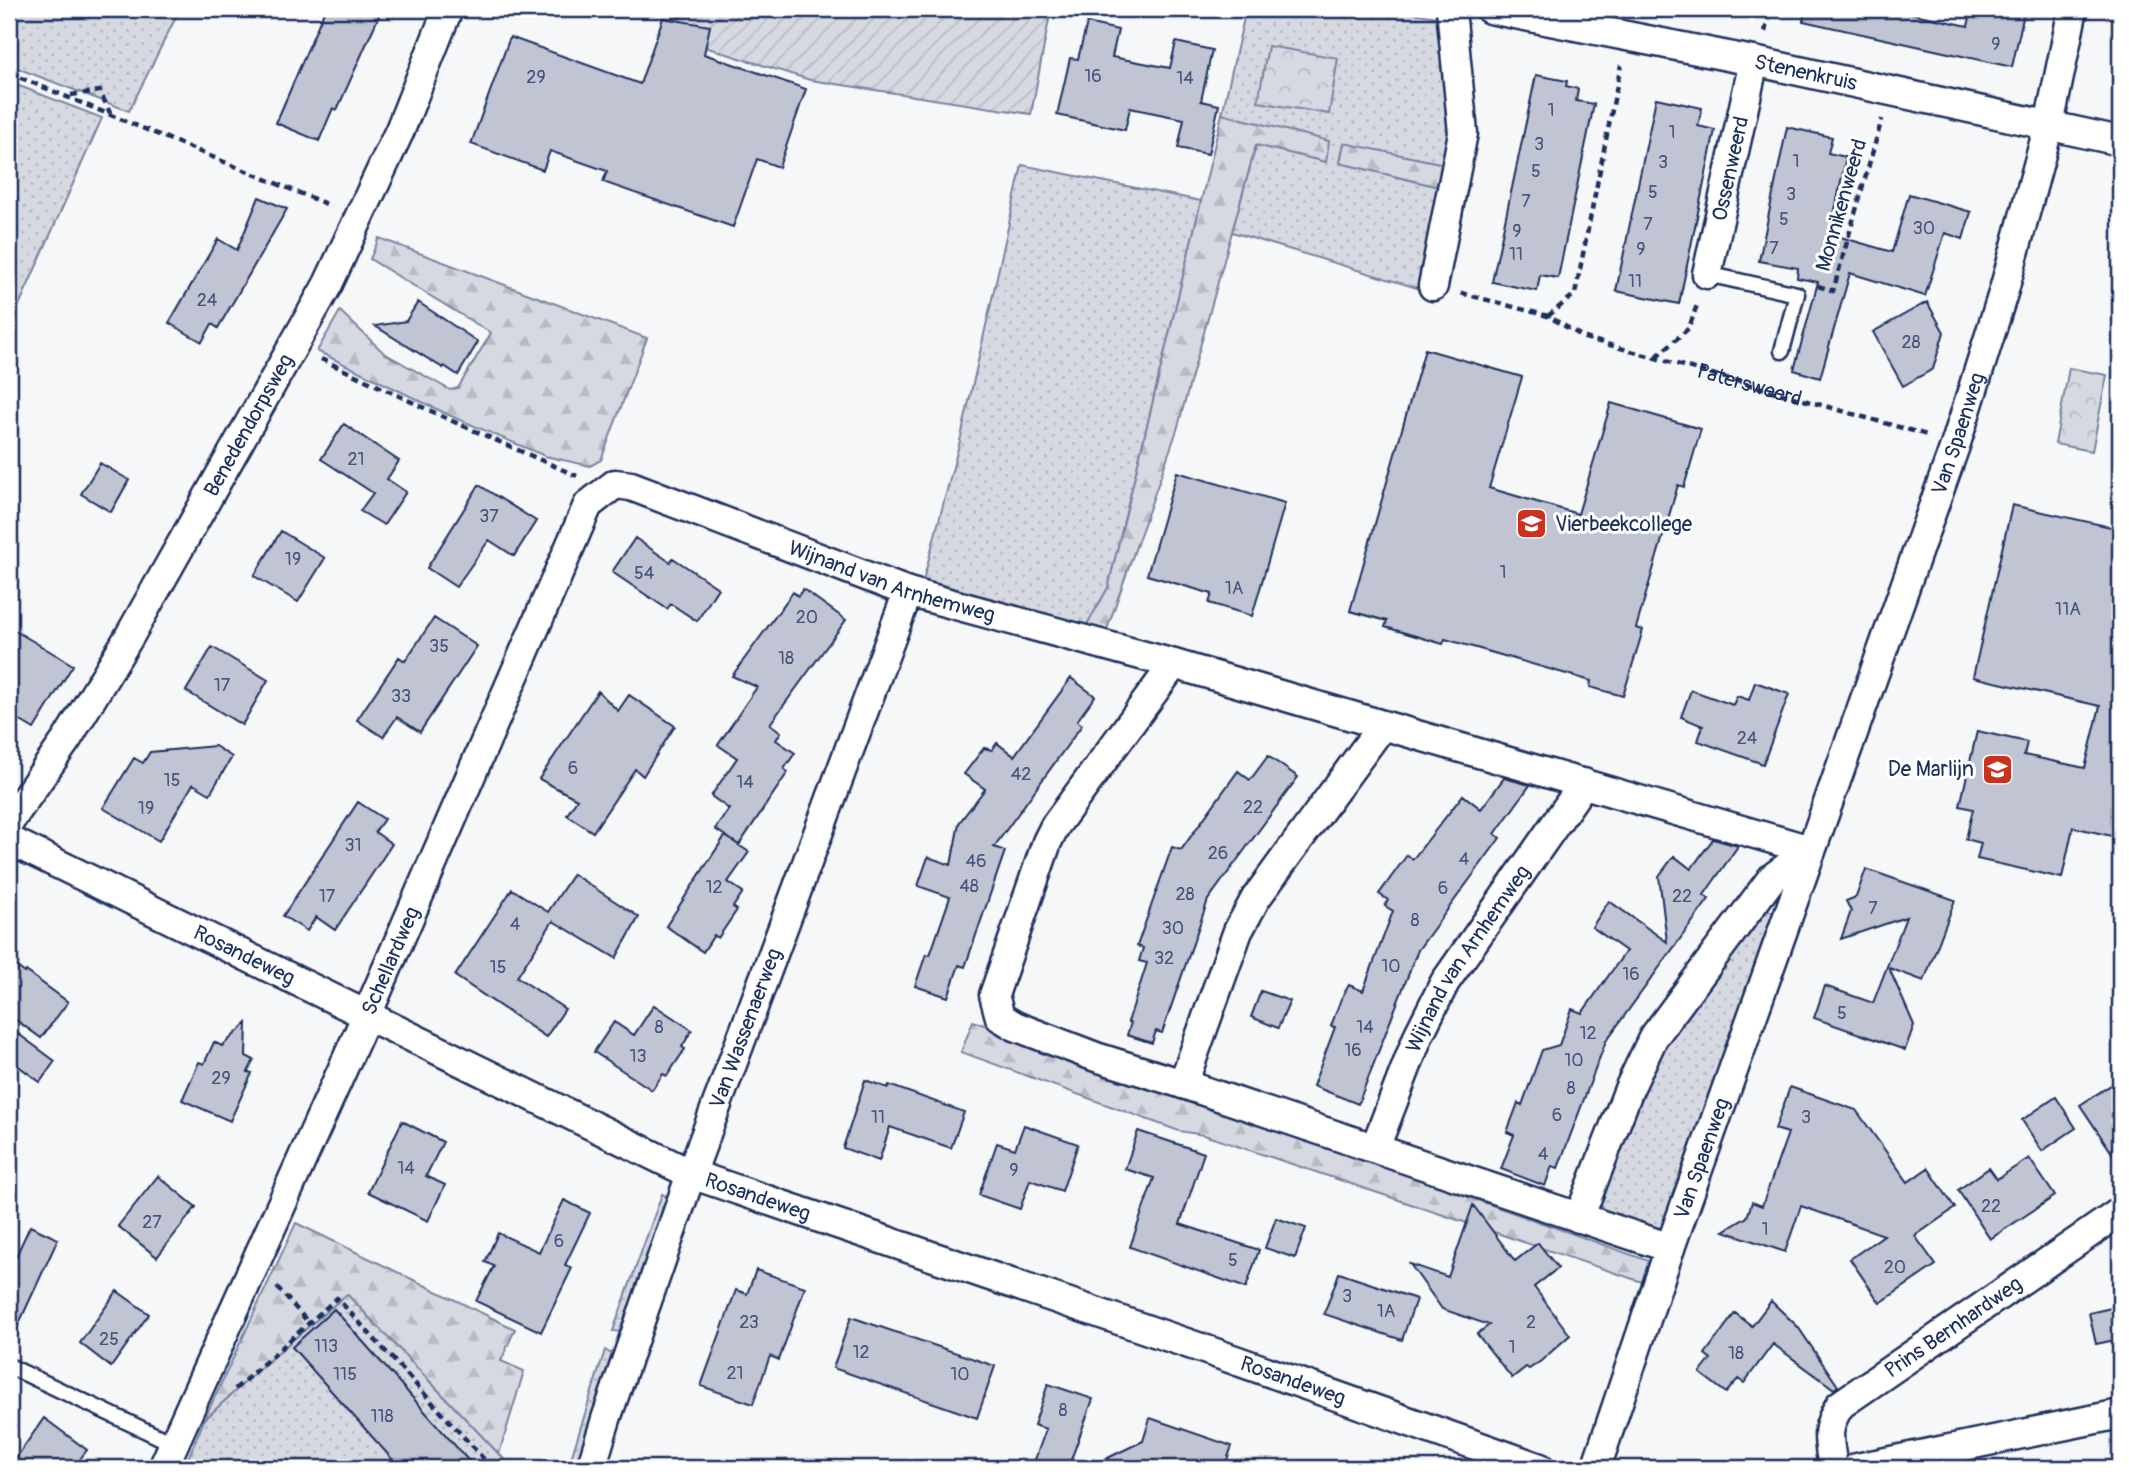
<svg xmlns="http://www.w3.org/2000/svg" width="2129" height="1477" viewBox="0 0 2129 1477" font-family="Pangolin,sans-serif">
  <style>
    .grass { fill: url(#grass-dots); stroke: #7884a0; stroke-width: 2 }
    .forest { fill: url(#forest-firs); stroke: #7884a0; stroke-width: 2 }
    .park { fill: url(#park-crowns); stroke: #7884a0; stroke-width: 2 }
    .garden { fill: url(#garden-furrows); stroke: #7884a0; stroke-width: 2 }
    .building { fill: #c0c4d3; stroke: #1b2f5e; stroke-width: 2 }
    .lines { fill: none; stroke-linecap: round; stroke-linejoin: round }
    .lane-casing { stroke: #1b2f5e; stroke-width: 19 }
    .street-casing { stroke: #1b2f5e; stroke-width: 33 }
    .path { stroke: #1b2f5e; stroke-width: 4.5; stroke-dasharray: 7 5; stroke-linecap: butt }
    .lane { stroke: #fff; stroke-width: 14 }
    .street { stroke: #fff; stroke-width: 28 }
    .labels { text-anchor: middle; stroke-width: 6; stroke-linejoin: round; paint-order: stroke }
    .number-label { font-size: 18px; fill: #44547b }
    .street-label { font-size: 21px; fill: #1b2f5e; stroke: #fff }
    .poi-label { font-size: 21px; fill: #1b2f5e; stroke: #fff; text-anchor: start }
  </style>
  <defs>
    <pattern id="grass-dots" width="8" height="8" patternUnits="userSpaceOnUse" patternTransform="scale(1.75)"><rect width="8" height="8" fill="#d6d9e2"/><path d="M2 2h.1M6 6h.1" fill="none" stroke="#b7bbc4" stroke-width="1.8" stroke-linecap="round"/></pattern>
    <pattern id="forest-firs" width="22" height="20" patternUnits="userSpaceOnUse" patternTransform="scale(1.75)"><rect width="22" height="20" fill="#d6d9e2"/><path d="M5 1l3.5 6h-7zM16 11l3.5 6h-7z" fill="#b7bbc4"/></pattern>
    <pattern id="park-crowns" width="20" height="18" patternUnits="userSpaceOnUse" patternTransform="scale(1.75)"><rect width="20" height="18" fill="#d6d9e2"/><path d="M2 6a3 3 0 1 1 6 0M12 15a3 3 0 1 1 6 0" fill="none" stroke="#b7bbc4"/></pattern>
    <pattern id="garden-furrows" width="10" height="10" patternUnits="userSpaceOnUse" patternTransform="scale(1.75)"><rect width="10" height="10" fill="#d6d9e2"/><path d="M-1 1l2-2M0 10L10 0M9 11l2-2" fill="none" stroke="#b7bbc4"/></pattern>
  </defs>
  <rect width="100%" height="100%" fill="#f6f7f9"/>
  <filter id="ink" filterUnits="userSpaceOnUse"><feTurbulence type="fractalNoise" baseFrequency=".0143" numOctaves="2"/><feDisplacementMap in="SourceGraphic" scale="14" xChannelSelector="R" yChannelSelector="G"/><feConvolveMatrix kernelMatrix="1 2 1 2 8 2 1 2 1" color-interpolation-filters="sRGB"/></filter>
  <g filter="url(#ink)">
    <path class="grass" d="M9 9H180L129 111 9 65Z
      M1246 9H1385L1438 17 1450 131 1444 164 1344 144 1340 163 1439 187 1417 288 1232 232 1256 145 1326 162 1328 141 1222 114Z
      M9 82 102 118 9 328Z
      M1022 165 1201 201 1108 588 1085 628 923 581 961 437Z
      M1761 908 1773 912 1662 1231 1611 1216 1602 1208 1599 1196 1660 1046Z
      M662 1194 666 1196V1204L621 1332 613 1331Z
      M347 1294 499 1454 513 1468H184L204 1420 262 1366Z
      M605 1350 613 1355 576 1468H568Z"/>
    <path class="forest" d="M1222 114 1329 141 1326 162 1256 145 1177 430 1106 632 1085 628 1108 588Z
      M1344 143 1444 164 1439 187 1340 163Z
      M379 238 647 338 601 460 590 466 545 456 451 416 317 351 340 311 384 353 450 390 458 388 491 333 370 259Z
      M973 1021 1649 1261 1642 1282 1304 1168 1204 1135 1179 1131 961 1052Z
      M296 1223 515 1329 501 1361 524 1371 499 1454 347 1294 262 1366 204 1420Z"/>
    <path class="park" d="M1268 46 1338 58 1329 114 1258 102Z
      M2069 368 2107 375 2092 451 2055 444Z"/>
    <path class="garden" d="M691 9H1051L1031 114 810 80 657 32Z"/>
    <path class="building" d="M325 9H382L337 110 333 108 319 141 276 123Z
      M1805 9H1892L1968 26 1972 9H2025L2012 67 1803 21Z
      M663 18 710 26 704 54 806 89 779 167 757 159 733 227 603 182 607 171 550 151 543 170 471 144 510 37 640 84Z
      M1087 23 1118 30 1112 57 1170 68 1176 42 1212 50 1201 101 1219 105 1208 154 1178 148 1184 119 1130 108 1125 130 1057 115 1070 58 1078 59Z
      M1536 75 1567 81 1566 86 1578 89 1576 101 1594 104 1558 278 1540 275 1537 291 1492 282Z
      M1656 98 1702 108 1698 126 1715 130 1679 304 1616 291Z
      M1787 127 1832 137 1828 153 1846 157 1830 234 1892 252 1909 194 1971 212 1963 239 1945 233 1925 296 1850 273 1820 378 1794 370 1818 282 1797 278 1798 268 1759 261Z
      M259 197 287 209 218 328 212 324 202 342 169 323 218 239 237 250Z
      M418 302 478 342 458 375 444 366 443 368 375 326 406 321Z
      M1927 302 1944 332 1933 369 1903 386 1873 332Z
      M1425 349 1522 377 1489 488 1578 514 1611 403 1701 429 1684 487 1678 485 1636 628 1643 630 1623 696 1590 687 1591 681 1445 639 1443 644 1385 627 1387 621 1350 611Z
      M344 424 399 461 387 479 406 492 384 525 360 511 373 493 321 459Z
      M100 463 129 480 111 512 81 494Z
      M1177 472 1285 503 1252 616 1209 603 1212 594 1147 575Z
      M479 485 536 521 514 556 489 540 456 587 427 568Z
      M2012 505 2120 529V838L2073 827 2062 878 1977 859 1981 843 1966 839 1973 809 1960 806 1977 731 2027 742 2024 755 2085 768 2100 706 1973 677Z
      M281 531 325 558 298 602 254 576Z
      M635 538 670 562 673 558 718 588 697 621 671 604 667 609 612 572Z
      M803 589 846 620 770 724 781 732 776 740 795 753 784 769 788 772 739 845 715 829 729 809 711 796 737 758 718 745 757 687 732 676 793 592 798 596Z
      M434 618 477 646 420 732 397 717 383 737 357 720 399 657 405 661Z
      M9 627 73 665 34 729 9 714Z
      M212 647 268 680 242 725 186 691Z
      M1071 678 1095 696 1077 721 1082 725 994 847 1005 851 965 967 959 965 948 997 915 986 926 954 930 955 950 897 918 886 928 857 951 865 959 823 985 789 964 774 984 748 992 750 997 743 1014 756Z
      M1755 682 1789 694 1763 764 1698 741 1703 726 1681 717 1691 690 1733 705 1737 696 1749 700Z
      M598 691 618 711 629 695 675 726 643 776 635 769 593 832 567 815 577 799 539 779Z
      M215 746 232 757 210 794 193 784 159 841 103 808 134 758 143 763 150 752Z
      M1268 756 1298 777 1208 900 1162 1033 1156 1031 1152 1043 1127 1035 1131 1023 1128 1022 1147 963 1139 961 1143 948 1137 946 1172 847 1181 850 1238 771 1250 780Z
      M1504 778 1530 785 1495 834 1500 838 1418 950 1358 1104 1313 1086 1335 1027 1331 1026 1341 999 1349 985 1363 991 1393 911 1385 906 1388 900 1379 894 1407 855 1413 859 1463 795 1481 809Z
      M358 802 384 819 375 832 392 844 335 930 316 917 307 931 283 916Z
      M725 836 749 852 728 882 743 892 733 907 737 910 718 938 714 935 703 952 666 926Z
      M1713 839 1738 846 1704 895 1709 899 1606 1041 1558 1168 1552 1166 1545 1186 1501 1169 1514 1135 1507 1132 1518 1103 1522 1105 1542 1050 1559 1045 1572 1009 1582 1013 1626 951 1592 927 1609 901 1667 942 1659 876 1674 856 1691 869Z
      M1866 869 1955 900 1924 981 1889 968 1914 1025 1905 1050 1814 1018 1825 986 1873 1003 1906 917 1841 939 1851 911 1846 901 1856 897Z
      M573 874 639 917 616 958 553 921 517 977 565 1009 546 1037 455 976 512 889 548 912Z
      M9 961 25 973 26 971 68 1002 41 1038 9 1015Z
      M1261 991 1290 1001 1278 1028 1251 1017Z
      M654 1005 692 1030 682 1047 685 1049 667 1076 663 1074 652 1090 594 1052 614 1022 634 1035Z
      M247 1023 246 1056 254 1060 248 1072 252 1073 230 1121 182 1100 199 1062 204 1064 214 1042 222 1046Z
      M9 1027 55 1061 40 1082 9 1059Z
      M865 1080 888 1088 889 1085 964 1112 951 1148 890 1127 879 1161 843 1148Z
      M2111 1085 2120 1099V1165L2080 1105Z
      M1790 1087 1856 1110 1908 1182 1928 1168 1955 1208 1915 1236 1936 1265 1880 1303 1850 1259 1884 1235 1801 1206 1785 1252 1724 1231 1747 1217 1752 1202 1762 1206 1788 1133 1775 1129Z
      M2056 1097 2076 1128 2042 1151 2022 1120Z
      M402 1121 443 1142 426 1176 445 1185 428 1221 368 1192Z
      M1024 1125 1078 1144 1062 1191 1030 1180 1020 1209 979 1195 997 1143 1015 1149Z
      M1138 1131 1204 1153 1180 1224 1259 1250 1246 1288 1130 1247 1154 1178 1125 1169Z
      M2029 1158 2055 1196 1990 1239 1958 1190 1989 1168 1997 1179Z
      M158 1176 196 1207 157 1257 118 1226Z
      M564 1200 590 1213 565 1265 572 1268 541 1332 476 1301 494 1266 485 1262 498 1233 539 1252Z
      M1473 1205 1515 1261 1538 1243 1558 1268 1534 1287 1570 1335 1541 1361 1529 1369 1526 1367 1512 1378 1477 1334 1489 1325 1442 1309 1410 1264 1448 1277Z
      M1276 1218 1306 1228 1295 1258 1265 1248Z
      M30 1226 58 1239 9 1345V1271Z
      M756 1270 805 1287 779 1360 770 1356 753 1404 701 1386 736 1290 747 1294Z
      M1339 1273 1416 1299 1402 1340 1324 1314Z
      M117 1291 149 1314 111 1367 80 1343Z
      M1771 1301 1798 1327 1838 1386 1834 1389 1773 1344 1744 1383 1738 1379 1726 1393 1700 1373 1711 1359 1705 1354 1735 1313 1752 1326Z
      M2120 1306V1339L2096 1344 2089 1313Z
      M334 1309 475 1468H400L292 1347Z
      M851 1317 995 1366 977 1418 833 1368Z
      M1048 1384 1093 1399 1068 1468H1032L1046 1429 1034 1425Z
      M44 1418 87 1450 73 1468H9Z
      M1150 1418 1232 1446 1224 1468H1087L1143 1441Z"/>
    <g class="lines">
      <defs>
        <path id="lane" d="M1707 274 1797 294 1782 351
          M9 1366 174 1444"/>
        <g id="street">
          <path id="s2" d="M1490 9 1758 62 2120 141"/>
          <path id="s3" d="M1707 274 1754 61"/>
          <path d="M1433 286 1463 133 1451 9"/>
          <path d="M1174 664 1055 826 1047 842 994 995 1000 1017 1015 1026 1096 1057 1183 1084 1670 1248"/>
          <path id="s4" d="M9 822 67 739 129 637 328 284 400 130 448 9"/>
          <path id="s5" d="M9 840 691 1174 1201 1348 1540 1468"/>
          <path d="M1183 1084 1238 931 1256 898 1382 726"/>
          <path id="s6" d="M1375 1148 1419 1034 1445 982 1584 783"/>
          <path d="M1579 1218 1629 1089 1653 1038 1772 878 1810 850"/>
          <path id="s7" d="M163 1468 366 1017 588 505 615 484 631 486 908 592 1174 664 1810 850"/>
          <path id="s8" d="M591 1468 606 1419 691 1174 908 592"/>
          <path id="s9" d="M1596 1468 1670 1248 1956 443 2004 290 2049 125 2073 9"/>
          <path id="s10" d="M1833 1468C1829 1440 1824 1430 1840 1405L2120 1212"/>
          <path d="M1857 1468 2120 1414"/>
        </g>
      </defs>
      <use href="#lane" class="lane-casing"/>
      <use href="#street" class="street-casing"/>
      <g class="path">
        <path d="M1765 32 1770 9"/>
        <path d="M9 73 331 206"/>
        <path d="M71 95 100 91 110 113"/>
        <path d="M1818 286 1833 291 1882 119"/>
        <path id="s1" d="M1461 293 1548 316 1585 338 1927 435"/>
        <path d="M1548 316 1575 294 1621 65"/>
        <path d="M1656 357 1689 328 1698 302"/>
        <path d="M321 359 450 420 577 476"/>
        <path d="M277 1287 309 1323"/>
        <path d="M235 1389 337 1298 492 1468"/>
      </g>
      <use href="#lane" class="lane"/>
      <use href="#street" class="street"/>
    </g>
  </g>
  <defs>
    <symbol id="school-square" viewBox="-11 -11 22 22"><rect x="-9" y="-9" width="18" height="18" rx="4" fill="#c8321e" stroke="#fff"/><path d="M0-5L7-2L0 1L-7-2ZM-4 1L0 2.5L4 1V4Q0 6-4 4Z" fill="#fff"/></symbol>
  </defs>
  <g fill-rule="evenodd">
    <use href="#school-square" x="1514" y="506" width="35" height="35"/>
    <use href="#school-square" x="1980" y="752" width="35" height="35"/>
  </g>
  <g class="labels">
    <g class="number-label">
      <text x="1996" y="50">9</text>
      <text x="1093" y="82">16</text>
      <text x="536" y="83">29</text>
      <text x="1185" y="84">14</text>
      <text x="1551" y="116">1</text>
      <text x="1672" y="138">1</text>
      <text x="1539" y="150">3</text>
      <text x="1796" y="167">1</text>
      <text x="1663" y="168">3</text>
      <text x="1536" y="177">5</text>
      <text x="1653" y="198">5</text>
      <text x="1791" y="200">3</text>
      <text x="1526" y="207">7</text>
      <text x="1784" y="225">5</text>
      <text x="1648" y="230">7</text>
      <text x="1924" y="234">30</text>
      <text x="1517" y="237">9</text>
      <text x="1774" y="254">7</text>
      <text x="1641" y="255">9</text>
      <text x="1516" y="260">11</text>
      <text x="1635" y="287">11</text>
      <text x="207" y="306">24</text>
      <text x="1911" y="348">28</text>
      <text x="356" y="465">21</text>
      <text x="489" y="522">37</text>
      <text x="293" y="565">19</text>
      <text x="1503" y="578">1</text>
      <text x="644" y="579">54</text>
      <text x="1234" y="594">1A</text>
      <text x="2068" y="615">11A</text>
      <text x="807" y="623">20</text>
      <text x="439" y="652">35</text>
      <text x="786" y="664">18</text>
      <text x="222" y="691">17</text>
      <text x="401" y="702">33</text>
      <text x="1747" y="744">24</text>
      <text x="573" y="774">6</text>
      <text x="1021" y="780">42</text>
      <text x="172" y="786">15</text>
      <text x="745" y="788">14</text>
      <text x="1253" y="813">22</text>
      <text x="146" y="814">19</text>
      <text x="353" y="851">31</text>
      <text x="1218" y="859">26</text>
      <text x="1464" y="865">4</text>
      <text x="976" y="867">46</text>
      <text x="969" y="892">48</text>
      <text x="714" y="893">12</text>
      <text x="1443" y="894">6</text>
      <text x="1185" y="900">28</text>
      <text x="327" y="902">17</text>
      <text x="1682" y="902">22</text>
      <text x="1873" y="914">7</text>
      <text x="1415" y="926">8</text>
      <text x="515" y="930">4</text>
      <text x="1173" y="934">30</text>
      <text x="1164" y="964">32</text>
      <text x="1391" y="972">10</text>
      <text x="498" y="973">15</text>
      <text x="1631" y="980">16</text>
      <text x="1842" y="1019">5</text>
      <text x="659" y="1033">8</text>
      <text x="1365" y="1033">14</text>
      <text x="1588" y="1039">12</text>
      <text x="1353" y="1056">16</text>
      <text x="638" y="1062">13</text>
      <text x="1574" y="1066">10</text>
      <text x="221" y="1084">29</text>
      <text x="1571" y="1094">8</text>
      <text x="1557" y="1121">6</text>
      <text x="878" y="1123">11</text>
      <text x="1806" y="1123">3</text>
      <text x="1543" y="1160">4</text>
      <text x="406" y="1174">14</text>
      <text x="1014" y="1176">9</text>
      <text x="1991" y="1212">22</text>
      <text x="152" y="1228">27</text>
      <text x="1765" y="1235">1</text>
      <text x="559" y="1247">6</text>
      <text x="1233" y="1266">5</text>
      <text x="1895" y="1273">20</text>
      <text x="1347" y="1302">3</text>
      <text x="1386" y="1317">1A</text>
      <text x="749" y="1328">23</text>
      <text x="1531" y="1328">2</text>
      <text x="109" y="1345">25</text>
      <text x="326" y="1352">113</text>
      <text x="1512" y="1353">1</text>
      <text x="861" y="1358">12</text>
      <text x="1736" y="1359">18</text>
      <text x="735" y="1379">21</text>
      <text x="345" y="1380">115</text>
      <text x="960" y="1380">10</text>
      <text x="1063" y="1416">8</text>
      <text x="382" y="1422">118</text>
    </g>
    <g class="street-label">
      <text dy="7" stroke="none"><textPath href="#s2" startOffset="322">Stenenkruis</textPath></text>
      <text dy="7" stroke="none"><textPath href="#s3" startOffset="108">Ossenweerd</textPath></text>
      <text transform="translate(1841 205) rotate(-74)" y="7">Monnikenweerd</text>
      <text dy="7" stroke="none"><textPath href="#s1" startOffset="304">Patersweerd</textPath></text>
      <text dy="7" stroke="none"><textPath href="#s4" startOffset="464">Benedendorpsweg</textPath></text>
      <text dy="7" stroke="none"><textPath href="#s9" startOffset="1096">Van Spaenweg</textPath></text>
      <text dy="7" stroke="none"><textPath href="#s7" startOffset="1381">Wijnand van Arnhemweg</textPath></text>
      <text dy="7" stroke="none"><textPath href="#s5" startOffset="262">Rosandeweg</textPath></text>
      <text dy="7" stroke="none"><textPath href="#s7" startOffset="556">Schellardweg</textPath></text>
      <text dy="7" stroke="none"><textPath href="#s6" startOffset="212">Wijnand van Arnhemweg</textPath></text>
      <text dy="7" stroke="none"><textPath href="#s8" startOffset="466">Van Wassenaerweg</textPath></text>
      <text dy="7" stroke="none"><textPath href="#s9" startOffset="327">Van Spaenweg</textPath></text>
      <text dy="7" stroke="none"><textPath href="#s5" startOffset="830">Rosandeweg</textPath></text>
      <text dy="7" stroke="none"><textPath href="#s10" startOffset="203">Prins Bernhardweg</textPath></text>
      <text dy="7" stroke="none"><textPath href="#s5" startOffset="1396">Rosandeweg</textPath></text>
    </g>
    <g class="poi-label">
      <text x="1555" y="531">Vierbeekcollege</text>
      <text x="1974" y="776" text-anchor="end">De Marlijn</text>
    </g>
  </g>
  <rect width="2129" height="1477" fill="none" stroke="#fff" stroke-width="35"/>
  <rect x="18" y="18" width="2094" height="1442" fill="none" stroke="#1b2f5e" stroke-width="2.5" filter="url(#ink)"/>
</svg>
